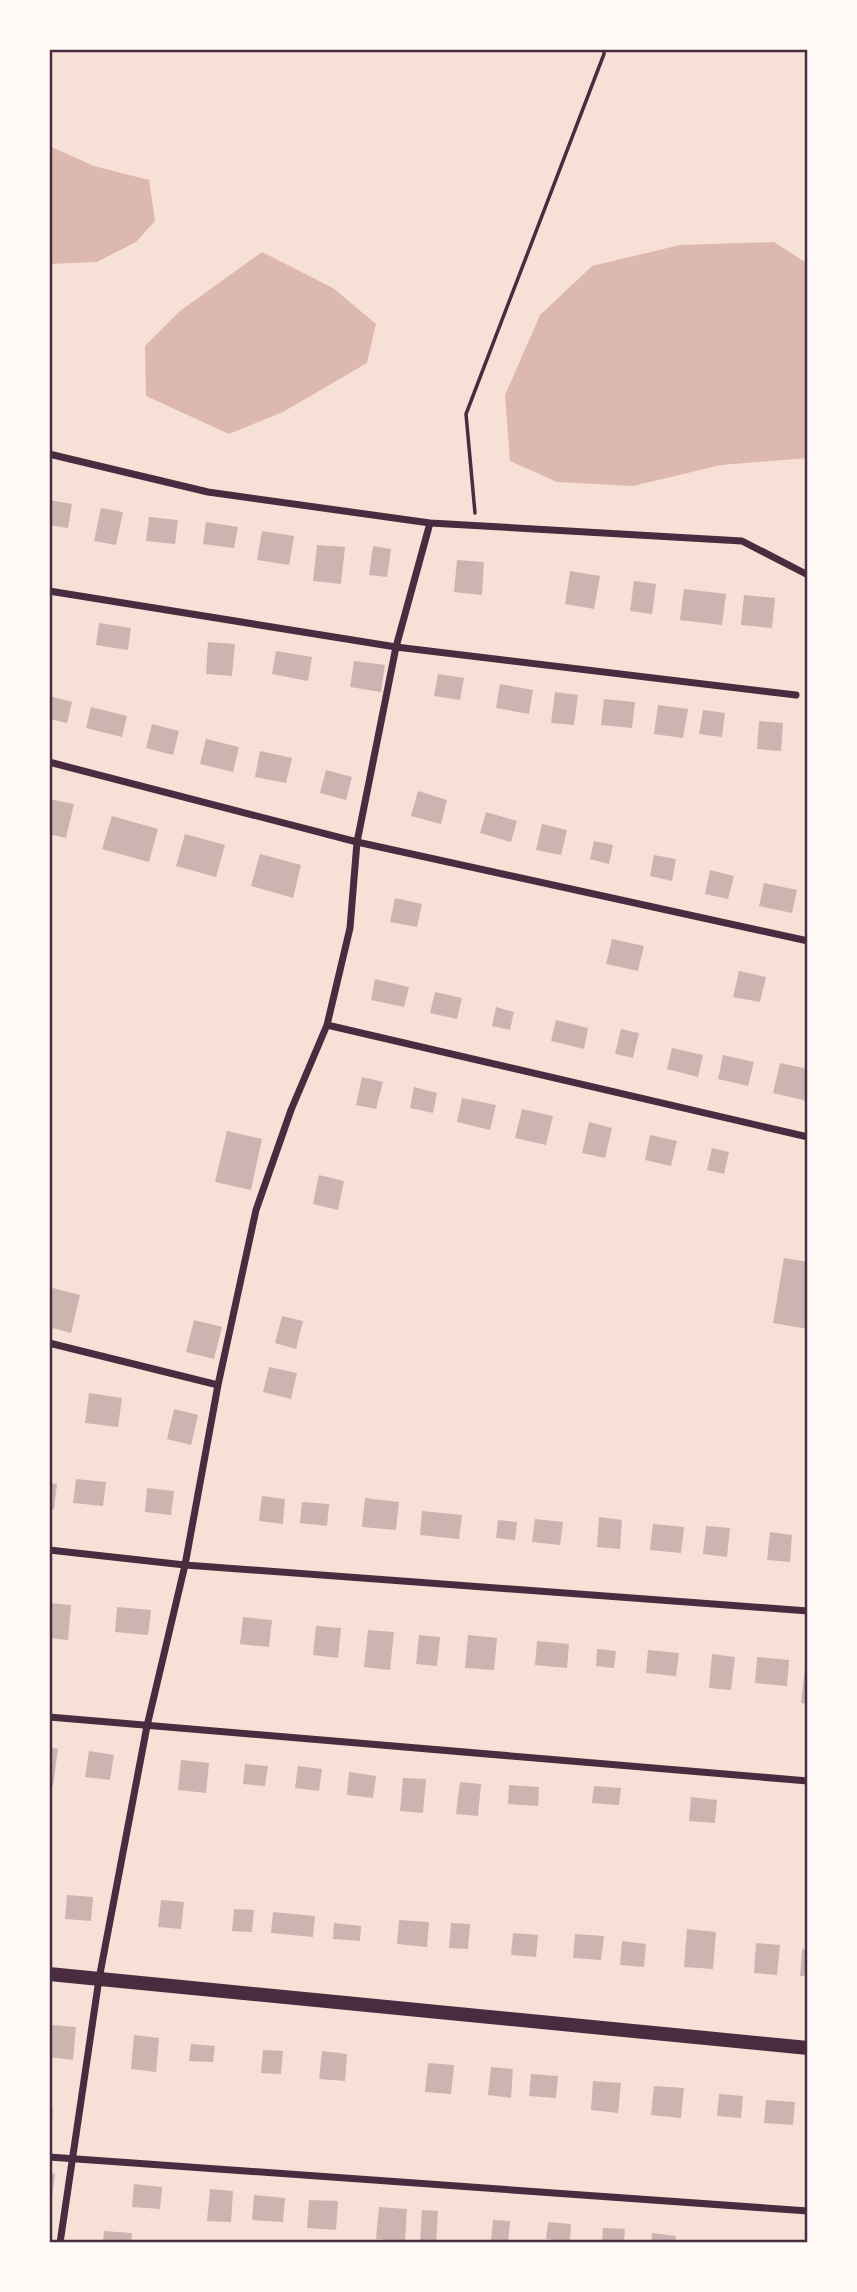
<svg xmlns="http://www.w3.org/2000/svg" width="857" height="2292" viewBox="0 0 857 2292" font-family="Mulish,sans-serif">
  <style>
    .water { fill: #dcb8b0 }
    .building { fill: #ccb4b1 }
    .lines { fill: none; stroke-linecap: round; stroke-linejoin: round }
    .path { stroke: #4a2c40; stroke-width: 3.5 }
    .minor { stroke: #4a2c40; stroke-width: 7 }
    .secondary { stroke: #4a2c40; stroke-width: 14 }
    .neatline { fill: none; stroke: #4a2c40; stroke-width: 2.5 }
  </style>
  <rect width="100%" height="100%" fill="#f7e1d7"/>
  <path class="water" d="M49 146 94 166 149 180 155 221 136 242 97 262 49 264Z
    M774 242 808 264V458L721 465 633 486 557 482 510 461 505 395 540 315 592 266 680 245Z
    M262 252 333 288 376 324 367 363 283 412 229 434 146 396 145 346 180 311Z"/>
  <path class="building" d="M49 500 72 504 68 528 49 525Z
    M101 508 123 512 116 545 94 541Z
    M149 517 178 520 175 544 146 541Z
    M206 522 238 527 234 548 203 544Z
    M262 531 294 536 289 565 257 560Z
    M317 545 345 547 341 584 313 581Z
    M373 546 391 549 387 577 369 575Z
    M457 560 484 562 482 595 454 592Z
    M570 571 600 576 594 609 565 604Z
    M634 581 656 584 652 614 630 611Z
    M684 589 726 594 722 625 680 620Z
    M744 595 775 598 772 628 741 625Z
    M99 623 131 628 128 650 96 645Z
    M208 642 235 644 232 676 206 674Z
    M276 651 312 657 308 681 272 674Z
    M354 661 385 665 381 692 350 687Z
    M438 674 464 678 460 700 434 696Z
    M500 684 533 690 529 714 496 708Z
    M555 692 578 695 574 725 551 723Z
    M49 696 72 702 67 723 49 719Z
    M604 699 635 702 632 728 601 725Z
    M658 705 688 709 683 738 654 734Z
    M91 707 127 716 122 737 86 728Z
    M703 710 725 713 722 737 699 734Z
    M759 721 783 723 781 751 757 749Z
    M152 724 179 731 173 755 146 748Z
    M206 739 239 747 233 772 200 764Z
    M260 751 292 758 286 783 255 777Z
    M326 770 352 777 346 800 320 793Z
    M418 791 447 800 441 824 411 816Z
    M49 799 74 804 66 838 49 834Z
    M486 812 517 821 511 842 480 833Z
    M112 816 158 829 149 862 102 849Z
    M542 824 567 830 561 855 536 850Z
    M185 834 225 845 216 877 176 866Z
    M594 841 613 845 609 864 590 859Z
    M260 854 301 865 293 898 251 886Z
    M654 855 676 859 672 881 650 876Z
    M710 870 734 876 728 899 705 894Z
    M764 883 797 890 792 913 759 906Z
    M395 898 422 904 417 927 390 922Z
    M612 939 644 946 638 971 606 964Z
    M739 971 766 977 760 1002 733 997Z
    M375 979 409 987 404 1007 371 1000Z
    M435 992 462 998 457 1019 430 1013Z
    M496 1007 514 1012 510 1030 492 1026Z
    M556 1020 588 1028 584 1049 551 1041Z
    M621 1029 639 1033 633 1058 615 1054Z
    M672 1048 703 1055 698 1077 667 1069Z
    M723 1055 754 1062 748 1086 718 1079Z
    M780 1063 808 1069 807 1101 773 1093Z
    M362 1077 383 1082 376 1109 356 1105Z
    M414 1087 437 1093 433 1113 410 1108Z
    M462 1098 496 1105 490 1130 457 1122Z
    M522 1109 553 1116 546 1145 515 1138Z
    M589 1122 612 1128 605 1158 582 1153Z
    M227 1131 262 1139 251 1190 215 1182Z
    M650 1135 677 1141 671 1166 645 1160Z
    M712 1148 729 1152 724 1174 707 1170Z
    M319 1175 344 1181 338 1210 313 1204Z
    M784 1258 808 1262V1329L773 1323Z
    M53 1288 80 1295 71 1333 49 1327V1304Z
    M282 1316 303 1321 296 1349 275 1343Z
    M194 1320 222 1327 214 1359 186 1352Z
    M269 1367 297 1373 291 1399 263 1392Z
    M89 1393 122 1398 118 1427 85 1423Z
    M174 1409 198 1415 191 1445 167 1439Z
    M76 1479 106 1482 103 1506 73 1503Z
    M49 1483 57 1484 54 1509H49Z
    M147 1488 174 1491 171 1515 145 1512Z
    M262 1496 285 1499 283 1524 259 1521Z
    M365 1498 399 1502 396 1530 362 1527Z
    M302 1502 329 1504 327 1526 300 1523Z
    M422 1511 462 1515 459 1539 420 1535Z
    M599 1517 622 1520 620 1549 597 1547Z
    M535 1519 563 1522 560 1545 532 1542Z
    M498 1520 517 1522 515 1540 496 1538Z
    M653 1524 684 1527 681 1553 650 1550Z
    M706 1526 730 1528 727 1557 703 1554Z
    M770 1532 792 1535 790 1562 767 1560Z
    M49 1603 71 1605 68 1640 49 1638Z
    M117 1607 151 1610 148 1635 115 1632Z
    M243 1617 272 1620 269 1647 240 1644Z
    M316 1626 341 1628 338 1658 313 1655Z
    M368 1630 394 1632 390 1670 364 1667Z
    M419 1635 440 1637 437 1666 416 1664Z
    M468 1635 497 1638 494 1670 465 1668Z
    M537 1641 569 1644 567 1668 535 1665Z
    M597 1649 616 1651 614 1668 596 1666Z
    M648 1650 679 1653 676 1676 646 1673Z
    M712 1654 735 1657 731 1690 709 1688Z
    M757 1657 789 1660 787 1686 755 1683Z
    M806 1660H808V1704L801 1703Z
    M49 1747 58 1749 53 1786H49Z
    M89 1751 114 1755 110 1780 85 1777Z
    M181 1760 209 1763 206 1793 178 1790Z
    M245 1764 268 1766 265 1786 243 1784Z
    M298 1766 322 1769 319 1791 295 1788Z
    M349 1772 376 1776 373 1798 347 1795Z
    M403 1778 426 1779 423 1813 400 1811Z
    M460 1782 481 1784 478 1816 456 1814Z
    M509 1785 539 1787 538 1806 508 1804Z
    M594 1786 621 1788 619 1805 592 1803Z
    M691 1797 717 1800 715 1823 689 1821Z
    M67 1895 93 1897 91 1921 65 1919Z
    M161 1900 184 1902 181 1929 158 1927Z
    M234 1909 254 1910 252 1932 232 1931Z
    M273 1912 315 1916 313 1937 271 1933Z
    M399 1920 429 1922 427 1947 397 1944Z
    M334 1923 361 1926 360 1941 333 1939Z
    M451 1923 470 1924 468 1949 449 1948Z
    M687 1929 716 1932 713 1969 684 1967Z
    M513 1933 538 1935 536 1957 511 1955Z
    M575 1934 604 1936 601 1960 573 1958Z
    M622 1941 646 1944 644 1967 620 1965Z
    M756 1943 780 1945 777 1975 754 1973Z
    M802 1949 808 1950V1976H800Z
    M51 2025 76 2027 73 2060 49 2057Z
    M134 2035 159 2038 156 2072 131 2069Z
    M191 2044 215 2046 213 2062 189 2061Z
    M263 2050 283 2051 281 2074 261 2073Z
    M322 2051 347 2054 345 2081 319 2079Z
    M428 2063 454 2065 451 2094 425 2092Z
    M491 2067 513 2069 511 2098 488 2095Z
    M531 2074 558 2076 556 2098 529 2096Z
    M593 2081 621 2083 618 2113 591 2110Z
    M654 2086 684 2088 681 2118 651 2115Z
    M719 2094 743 2096 741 2118 717 2116Z
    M766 2100 795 2102 793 2125 764 2123Z
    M49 2108 53 2109 51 2132H49Z
    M49 2173 55 2174 51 2205H49Z
    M134 2184 162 2187 160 2209 132 2207Z
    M210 2189 233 2191 231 2222 207 2221Z
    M254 2195 285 2198 283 2222 252 2220Z
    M309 2200 338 2201 336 2230 307 2228Z
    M379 2207 407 2209 405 2241 376 2239Z
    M422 2210 438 2211 436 2242H420Z
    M493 2220 510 2221 508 2243 491 2242Z
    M548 2222 571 2224 570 2241 546 2239Z
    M603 2228 625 2229 624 2243H602Z
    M104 2231 132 2233 131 2243H103Z
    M652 2233 676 2236 675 2243H651Z"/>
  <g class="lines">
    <path class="path" d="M475 513 466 414 604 54V49"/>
    <path class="minor" d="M49 454 208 492 430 523 742 541 808 575
      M49 591 396 647 796 695
      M49 762 357 842 808 941
      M327 1025 808 1137
      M49 1343 218 1385
      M49 1550 185 1565 808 1611
      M49 1717 808 1781
      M49 2157 808 2211
      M60 2243 99 1979 147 1726 185 1565 218 1385 256 1210 291 1110 327 1025 350 928 357 842 396 647 430 523"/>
    <path class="secondary" d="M49 1974 808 2048"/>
  </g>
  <rect width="857" height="2292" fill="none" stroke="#fffaf5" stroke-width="102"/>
  <rect x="51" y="51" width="755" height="2190" class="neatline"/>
</svg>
